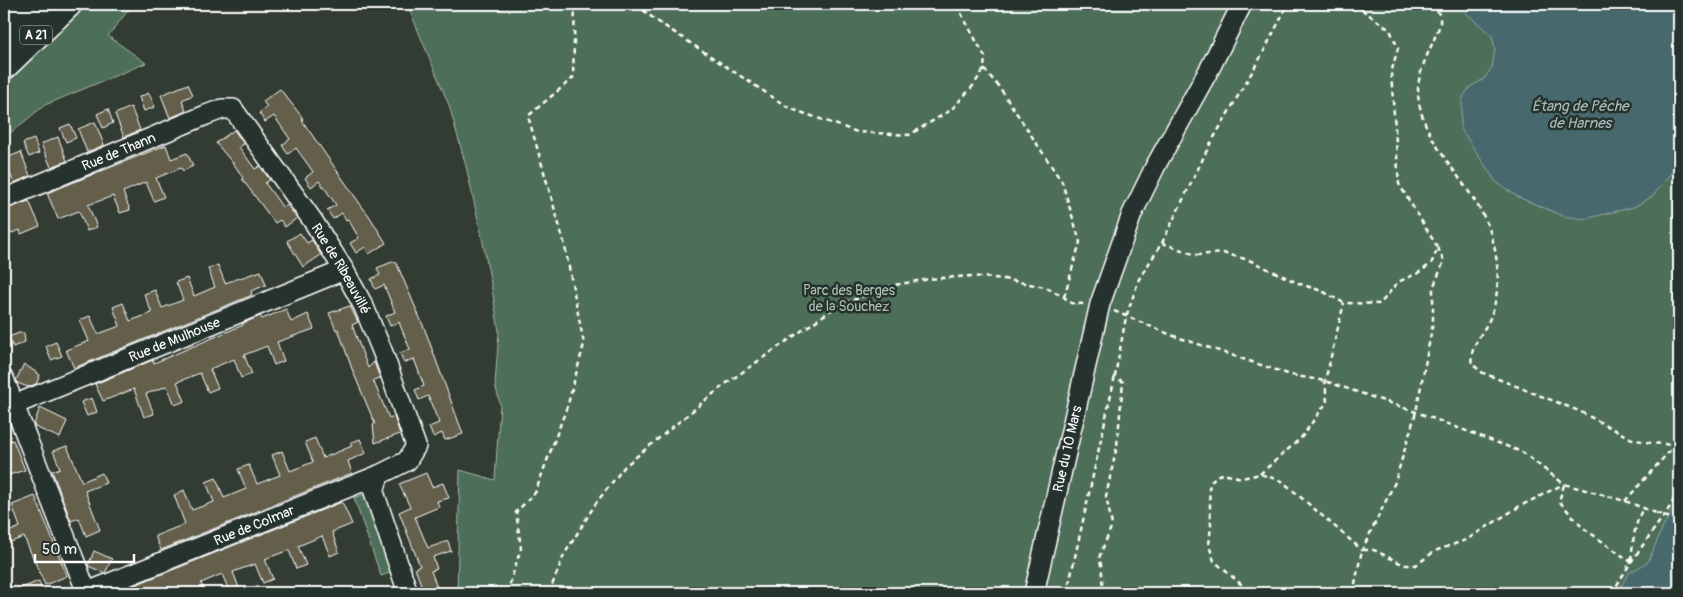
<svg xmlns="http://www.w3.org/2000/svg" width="1683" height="597" viewBox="0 0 1683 597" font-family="Pangolin,sans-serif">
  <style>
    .green { fill: #4e6e58; stroke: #a6b6ac }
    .water { fill: #47696d; stroke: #91a5a7 }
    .building { fill: #645e4c; stroke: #fff }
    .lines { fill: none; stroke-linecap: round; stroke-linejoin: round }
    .minor-casing { stroke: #fff; stroke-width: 22 }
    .highway-casing { stroke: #fff; stroke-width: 31 }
    .path { stroke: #fff; stroke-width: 2.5; stroke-dasharray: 5 4; stroke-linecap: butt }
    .minor { stroke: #26332d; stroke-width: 19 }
    .highway { stroke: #26332d; stroke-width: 28 }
    .path-bridge { stroke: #fff; stroke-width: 2.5; stroke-dasharray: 5 4; stroke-linecap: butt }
    .labels { text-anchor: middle; stroke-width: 5; stroke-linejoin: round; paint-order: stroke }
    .shield { fill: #26332d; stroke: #bec2c0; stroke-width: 1 }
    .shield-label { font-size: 12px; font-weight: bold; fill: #fff }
    .street-label { font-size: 14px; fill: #fff; stroke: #26332d }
    .park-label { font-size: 14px; fill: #afbeb4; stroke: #26332d }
    .water-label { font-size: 15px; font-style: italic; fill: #acbcbd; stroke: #26332d }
  </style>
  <rect width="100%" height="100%" fill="#323c33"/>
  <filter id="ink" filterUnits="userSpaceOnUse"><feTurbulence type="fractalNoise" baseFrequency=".02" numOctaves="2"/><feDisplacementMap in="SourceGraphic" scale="10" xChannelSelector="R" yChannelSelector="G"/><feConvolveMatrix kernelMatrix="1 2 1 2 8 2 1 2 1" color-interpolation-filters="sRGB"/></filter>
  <g filter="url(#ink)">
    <path class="green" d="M89 4H133L108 36 146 63 45 105 4 138V84Z
      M407 4H1237L1209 60 1219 72 1254 4H1679V593H457L460 470 495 480 500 404 495 384 499 331 492 289 481 233 466 166 449 105Z
      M368 493 395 571 381 576 354 498Z"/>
    <path class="water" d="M1459 4H1679V160L1674 169 1653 196 1634 207 1584 219 1563 216 1518 197 1496 182 1461 129V114L1463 97 1470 87 1484 79 1492 67 1495 49 1492 36 1466 13Z
      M1679 497V593H1617L1629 573 1648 562 1662 529Z"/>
    <path class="building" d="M188 84 193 95 182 100 186 111 170 118 161 95Z
      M280 89 302 117 303 122 363 208 368 214 386 243 369 254 365 247 356 253 350 243 359 238 348 219 346 220 342 213 333 219 327 210 336 205 326 190 319 181 311 187 305 178 313 172 309 166 296 148 288 154 285 150 282 145 290 139 274 116 265 122 259 113 267 107 263 101Z
      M149 93 155 107 144 111 139 97Z
      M131 107 140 130 124 137 115 114Z
      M108 109 113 123 103 128 97 114Z
      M95 122 104 145 87 152 78 129Z
      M70 124 76 138 66 142 60 128Z
      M234 130 244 144 239 147 255 169 260 166 270 180 265 183 276 198 283 208 287 205 297 218 285 227 280 220 275 223 242 179 243 178 236 167 216 143Z
      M58 137 67 161 51 167 41 144Z
      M34 139 39 153 29 157 23 143Z
      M166 145 171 159 187 153 193 166 183 171 181 168 156 178 164 197 154 201 146 182 123 192 130 210 120 213 113 196 88 205 97 227 87 231 79 211 58 219 47 193Z
      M21 152 30 176 14 183 4 159Z
      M29 201 40 226 21 234 20 230 4 236V210Z
      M300 233 307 243 312 240 321 255 303 267 287 241Z
      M392 262H396L425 330 463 434 445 440 442 433 433 437 429 427 439 423 428 396 419 400 415 390 424 386 414 359 404 363 400 353 410 349 402 330 399 322 390 326 386 316 395 312 384 285 375 289 371 279 380 275 377 268Z
      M218 265 225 283 261 271 266 285 251 291 252 295 74 368 66 350 89 341 80 320 90 316 98 334 120 326 113 307 123 303 130 321 152 313 144 294 155 290 162 308 183 300 176 282 187 278 194 296 215 287 208 269Z
      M350 306 358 322 352 325 368 368 374 362 380 378 373 380 389 418 394 416 400 434 375 443 373 425 375 424 352 369 338 329 336 330 329 313Z
      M286 309 291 322 308 314 314 329 277 342 284 361 274 365 267 346 244 355 252 374 241 378 234 359 210 369 218 388 208 392 200 373 177 382 185 401 175 405 167 386 146 394 154 414 144 417 134 389 103 401 95 384 153 360 154 363 243 325 242 324 260 316 262 319Z
      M19 333H24L25 342 13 347 9 337Z
      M56 342 62 356 51 360 46 346Z
      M24 364 40 375 36 384 28 387 17 383 16 380Z
      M92 398 97 412 87 416 81 402Z
      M40 408 67 421 60 438 35 427 34 424Z
      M315 438 323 458 352 446 350 443 360 439 366 453 348 461 352 473 161 550 155 536 185 524 174 495 184 490 192 510 214 502 206 482 216 478 224 498 246 489 238 469 249 465 257 484 280 475 272 455 282 451 290 471 313 462 305 442Z
      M13 440 25 470 9 475 4 462V444Z
      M67 446 82 482 102 473 106 483 85 491 100 530 86 536 79 518 71 521 52 471 60 468 53 451Z
      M426 473 432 487 443 483 449 498 437 501 439 507 415 517 428 548 448 541 451 551 433 557 437 569 431 571 438 590 428 593H424L415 568 420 566 399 512 410 507 399 484Z
      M35 496 67 576 45 585 24 537 11 542 8 532 20 527 12 505Z
      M342 502 352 524 332 532 339 552 330 556 322 536 298 546 306 565 296 569 289 550 265 559 273 579 263 583 255 564 233 572 241 593H230L222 574 201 583 205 593H115Z
      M94 551 112 559 105 573 88 566Z
      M39 581 43 593H9Z"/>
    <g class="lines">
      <defs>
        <g id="minor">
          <path id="s1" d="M4 199 206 115 222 109H233L313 221 344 270 364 307 383 353 416 446 407 461 379 475 85 593"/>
          <path d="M4 379 87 593"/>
          <path id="s2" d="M4 409 344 270"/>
          <path d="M379 475 374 492 408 593"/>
          <path id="s3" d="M1034 593 1100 304 1132 214 1156 165 1210 68 1242 4"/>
        </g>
        <path id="highway" d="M4 33 35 4
          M4 65 67 4"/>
      </defs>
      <use href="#minor" class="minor-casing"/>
      <use href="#highway" class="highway-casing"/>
      <path class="path" d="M636 4 654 19 789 108 857 132 909 135 951 110 973 86 984 69 985 57 956 4
        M1430 4C1434 7 1440 12 1440 19 1441 25 1437 32 1435 37 1428 54 1418 72 1418 91 1419 147 1480 187 1493 241 1499 266 1500 292 1491 316 1485 331 1468 348 1472 364L1483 373 1579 411 1632 439 1651 443 1675 445
        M984 69 1000 88 1062 182 1080 242 1064 297
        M1162 243 1196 255 1223 253 1249 260 1300 284 1322 291 1344 303 1380 304 1398 282 1418 273 1431 264 1438 248 1399 184 1391 73 1398 48 1390 30 1354 4
        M1114 311 1171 335 1291 375 1325 381 1416 412 1522 452 1564 484 1625 501 1656 513
        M1260 474 1301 438 1327 402 1325 381 1344 303
        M1564 485 1559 501 1582 527 1631 562
        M1625 501 1675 445 1679 446
        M1631 560C1633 542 1634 525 1643 508
        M507 593 521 548 516 512 535 493 568 404 584 344 564 242 528 116 573 78 575 4
        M549 593 564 555 596 503 625 466 724 385 837 306 894 285 929 279 970 276 1004 279 1045 287 1064 297 1071 303 1085 304
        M1067 593 1115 376
        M1105 593C1100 583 1104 570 1099 558L1112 525 1106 496 1117 446 1123 382 1115 376 1126 317 1139 279 1162 243 1209 146 1263 53 1288 4
        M1245 593 1242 585 1214 561 1209 545 1211 525 1209 488 1211 482 1216 476 1222 474 1242 478 1260 474 1282 481 1362 550 1395 482 1416 412 1433 323V288L1444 261 1438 248
        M1353 593 1362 550H1374L1404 565H1416L1435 551 1466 540 1520 506 1564 484
        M1612 593 1631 562 1672 504 1679 483"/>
      <use href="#minor" class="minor"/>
      <use href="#highway" class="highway"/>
      <path class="path-bridge" d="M1656 513 1679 521"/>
    </g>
  </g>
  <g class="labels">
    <rect class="shield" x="20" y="25.5" width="32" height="19" rx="4"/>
    <g class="shield-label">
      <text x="36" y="39">A 21</text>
    </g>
    <g class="street-label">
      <text dy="5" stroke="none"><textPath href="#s1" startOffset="124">Rue de Thann</textPath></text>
      <text dy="5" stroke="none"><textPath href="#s1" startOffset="440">Rue de Ribeauvillé</textPath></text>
      <text dy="5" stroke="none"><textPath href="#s2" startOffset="184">Rue de Mulhouse</textPath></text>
      <text dy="5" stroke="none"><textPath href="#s3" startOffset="148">Rue du 10 Mars</textPath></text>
      <text transform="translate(254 525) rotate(-22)" y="5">Rue de Colmar</text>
    </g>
    <g class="park-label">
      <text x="849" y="295">Parc des Berges<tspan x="849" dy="16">de la Souchez</tspan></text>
    </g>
    <g class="water-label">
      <text x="1580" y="111">Étang de Pêche<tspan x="1580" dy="17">de Harnes</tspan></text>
    </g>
  </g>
  <rect width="1683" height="597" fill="none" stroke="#26332d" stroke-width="20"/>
  <rect x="10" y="10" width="1663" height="577" fill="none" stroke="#fff" stroke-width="2" filter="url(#ink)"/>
  <path d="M35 554v8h99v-8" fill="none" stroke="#ffffff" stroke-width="2.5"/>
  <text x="42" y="554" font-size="15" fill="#ffffff" stroke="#26332d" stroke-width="4" paint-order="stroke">50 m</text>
</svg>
